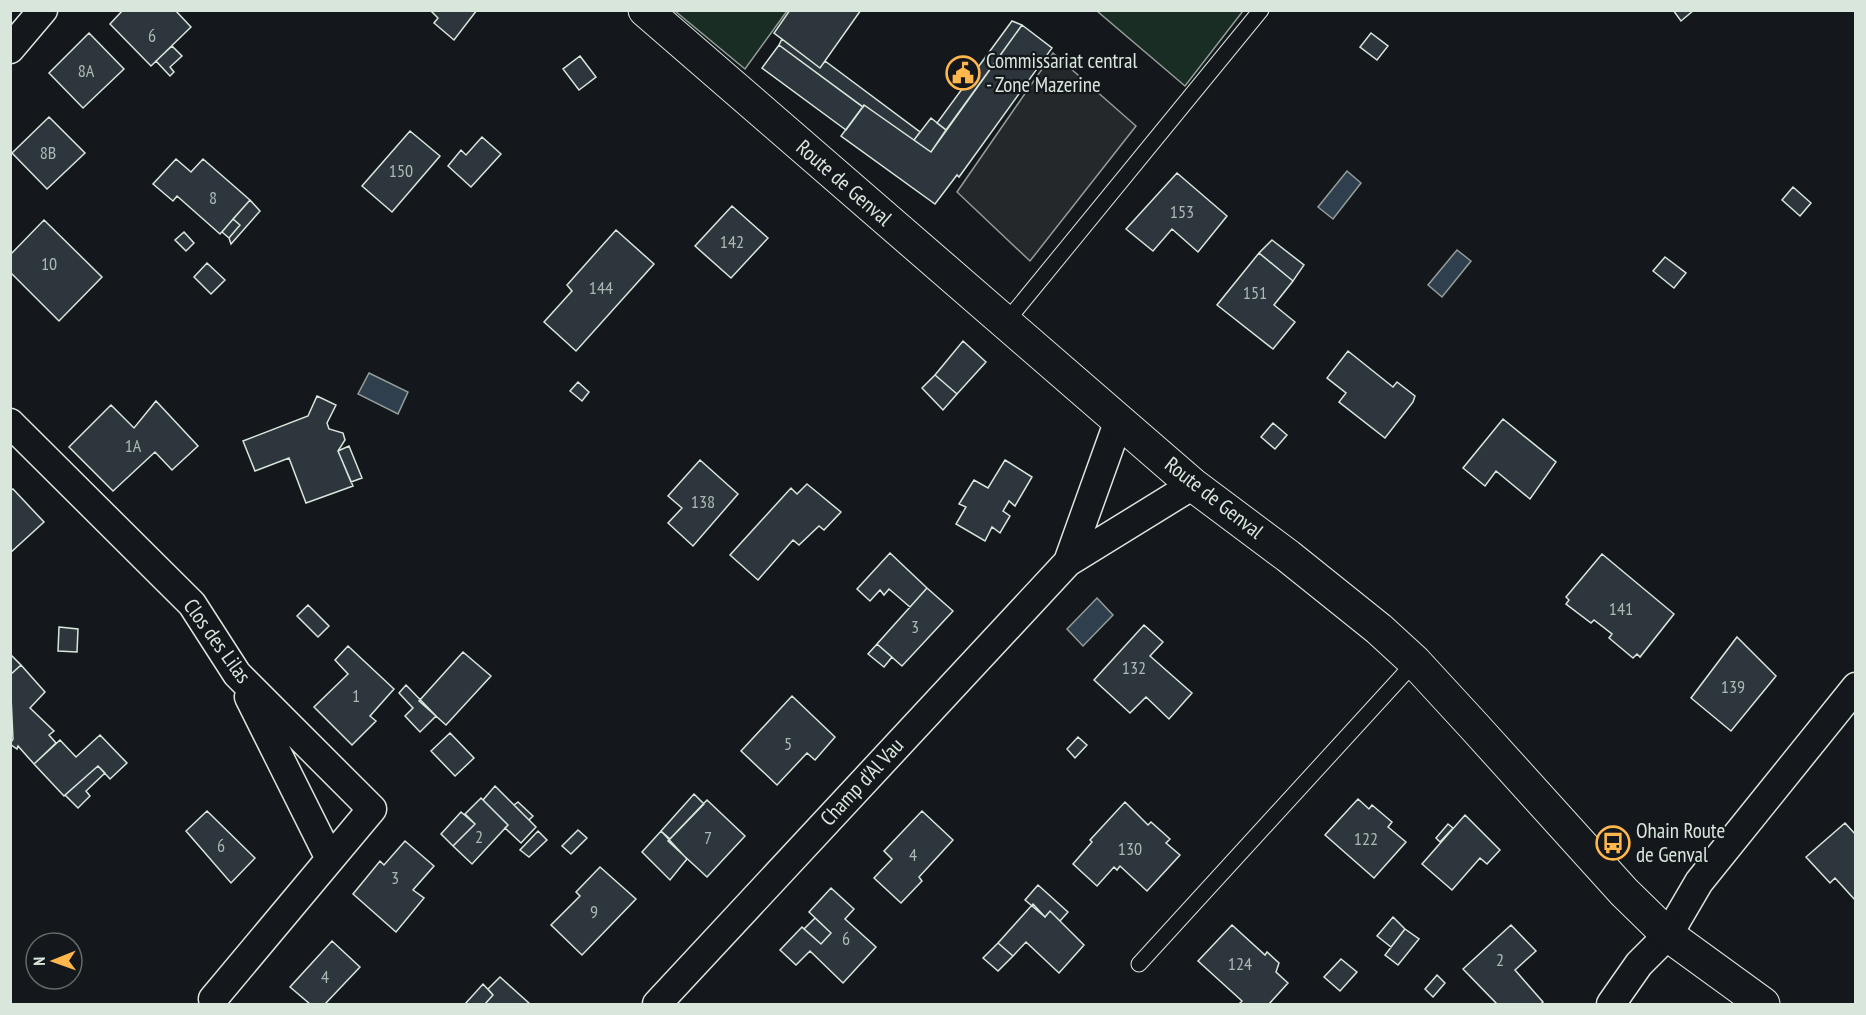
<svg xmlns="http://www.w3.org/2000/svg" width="1866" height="1015" viewBox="0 0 1866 1015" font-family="'PT Sans Narrow',sans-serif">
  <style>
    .green { fill: #1a2d24; stroke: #939e99; stroke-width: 1.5 }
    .parking { fill: #24282b; stroke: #939e99; stroke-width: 1.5 }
    .water { fill: #2f3f4d; stroke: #939e99; stroke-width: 1.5 }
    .building { fill: #2c363c; stroke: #d8e6dc; stroke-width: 1.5 }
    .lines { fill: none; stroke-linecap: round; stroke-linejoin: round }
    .lane-casing { stroke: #d8e6dc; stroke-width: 17 }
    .street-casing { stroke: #d8e6dc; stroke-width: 31 }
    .secondary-casing { stroke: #d8e6dc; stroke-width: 35 }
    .lane { stroke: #14181c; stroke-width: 15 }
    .street { stroke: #14181c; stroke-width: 28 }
    .secondary { stroke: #14181c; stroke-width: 33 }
    .labels { text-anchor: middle; stroke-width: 4.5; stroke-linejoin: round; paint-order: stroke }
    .number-label { font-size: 18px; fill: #adbab4 }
    .poi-label { font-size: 21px; fill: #d8e6dc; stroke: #14181c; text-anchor: start }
    .street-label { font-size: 21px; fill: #d8e6dc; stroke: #14181c }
  </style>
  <rect width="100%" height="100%" fill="#14181c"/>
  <path class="green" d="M675 11H787L745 69Z
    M1097 11H1243L1185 86Z"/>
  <path class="parking" d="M1053 53 1136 126 1030 261 957 192Z"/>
  <path class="water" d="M1347 171 1361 183 1333 219 1318 207Z
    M1457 250 1471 261 1442 297 1428 285Z
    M369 373 408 392 398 414 358 394Z
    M1097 598 1113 615 1083 646 1067 629Z"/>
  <path class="building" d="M123 10H175L191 27 151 66 110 24Z
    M430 10H477L454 40 434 23 438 18Z
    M790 10H861L820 68 774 33Z
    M1673 10H1694L1681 21Z
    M1012 21 1022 25 946 130 937 123Z
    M1022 25 1052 48 959 177 957 175 935 204 841 136 864 105 931 152Z
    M89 33 124 69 83 108 49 73Z
    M1371 33 1388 46 1377 60 1360 47Z
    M782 39 820 68 825 61 920 132 914 140 864 105 863 107 779 45Z
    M779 45 863 107 846 130 762 68Z
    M172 46 182 56 170 67 174 72 170 76 156 61Z
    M580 56 596 77 579 90 563 69Z
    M49 117 85 153 47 189 12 153Z
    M931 118 946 130 931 152 914 140Z
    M410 131 440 156 392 212 362 186Z
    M482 137 501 154 471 187 448 166 461 150 466 155Z
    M176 159 191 172 203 159 250 200 220 234 177 196 173 201 153 184Z
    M1177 173 1227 216 1198 252 1172 229 1153 251 1126 229Z
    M1793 187 1811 203 1800 216 1782 200Z
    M250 200 260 211 231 244 229 238 240 225 233 219Z
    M732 206 768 238 731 278 695 246Z
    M233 219 240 225 229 238 222 232Z
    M44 220 102 277 59 321 10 272V255Z
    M616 230 654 264 576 351 544 322 572 291 567 285Z
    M184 232 194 243 186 251 175 240Z
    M1272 240 1304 265 1293 281 1259 253Z
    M1259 253 1293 281 1274 305 1295 322 1273 349 1217 305Z
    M1665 257 1686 273 1674 288 1653 271Z
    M207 263 225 280 211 294 194 277Z
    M963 341 986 362 957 394 935 375Z
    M1348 351 1393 387 1397 382 1415 396 1413 402 1385 438 1339 402 1346 393 1327 378Z
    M935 375 957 394 943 410 922 388Z
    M578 382 589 392 582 401 570 391Z
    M317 396 336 405 327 423 329 429 343 433 345 440 338 451 353 486 306 503 289 458 255 471 243 441 308 416Z
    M156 401 198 446 172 470 155 452 113 491 69 447 111 405 134 428Z
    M1503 419 1556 462 1530 499 1496 471 1485 486 1463 468Z
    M1273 423 1287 435 1275 449 1261 437Z
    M349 446 362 478 351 482 338 451Z
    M700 460 738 494 693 546 668 523 682 508 668 496Z
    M1005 460 1032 477 1015 506 1009 501 1003 511 1010 516 1000 533 992 527 985 541 956 524 966 507 959 504 974 480 988 488Z
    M807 484 841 512 824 530 819 526 799 545 793 540 758 580 730 555 791 488 797 494Z
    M13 489 44 522 10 553V491Z
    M890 553 927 588 910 607 889 589 884 595 880 590 870 601 857 589Z
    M1602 554 1674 614 1640 657 1637 654 1633 658 1609 638 1612 634 1594 620 1591 623 1566 604 1569 600 1566 597Z
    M927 588 953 611 902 666 877 644Z
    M308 605 329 626 318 637 297 616Z
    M1144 625 1163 642 1150 656 1192 693 1169 719 1146 697 1130 713 1094 680Z
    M59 627 78 629 77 652 58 651Z
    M1737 637 1776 676 1731 731 1691 698Z
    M877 644 892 657 884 667 868 654Z
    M348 646 394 689 370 716 376 721 352 745 314 707 348 674 335 660Z
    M463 652 491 676 446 725 419 701Z
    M10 654 21 665 10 675Z
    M21 665 45 692 30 708 54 731 49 735 56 743 34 764 18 746 17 749 10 744 13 739 10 675Z
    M406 685 436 716 420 732 405 716 413 708 399 693Z
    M792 696 835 737 815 760 807 753 777 785 741 751Z
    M450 733 474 758 455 776 431 751Z
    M100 735 127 763 110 779 98 766 64 796 34 764 60 740 76 757Z
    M1078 737 1087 745 1075 758 1067 749Z
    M98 766 105 773 86 791 90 796 78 808 65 795Z
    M495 786 536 827 521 843 505 828 508 825 483 800Z
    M694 794 704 804 670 839 661 831Z
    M481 798 508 825 472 864 453 846 475 824 465 814Z
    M1358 799 1369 809 1372 805 1392 822 1388 827 1406 842 1374 878 1325 835Z
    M707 800 745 836 707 877 668 841Z
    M518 802 533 816 529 820 514 805Z
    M1125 802 1148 825 1151 822 1170 839 1166 843 1180 855 1147 891 1120 866 1117 870 1114 867 1097 886 1073 864 1092 842 1090 840Z
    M207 811 255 858 231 883 186 831Z
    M922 811 953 840 919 877 922 881 901 903 874 878 892 859 884 851Z
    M461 812 475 824 453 846 441 834Z
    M1465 815 1500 850 1487 864 1480 858 1452 890 1422 864Z
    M1845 823 1856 835V901L1835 878 1830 883 1806 857Z
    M1448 824 1453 828 1440 842 1436 838Z
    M578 830 587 838 571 854 562 846Z
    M538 831 547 840 529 857 520 850Z
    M661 831 687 859 670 880 642 852Z
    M405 841 434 866 413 890 424 898 396 932 353 894 380 861 384 865Z
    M600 867 636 899 582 955 551 925 580 896 576 892Z
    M1038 885 1068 912 1060 921 1050 911 1045 917 1025 900Z
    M831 888 854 909 845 919 876 947 843 983 810 951 796 965 780 950 802 927 821 944 831 933 809 912Z
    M1033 904 1045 917 1050 911 1084 945 1059 973 1026 942 1013 956 998 943Z
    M1393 917 1405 929 1391 947 1377 936Z
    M815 918 831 933 821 944 804 929Z
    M1232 925 1265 955 1267 952 1279 963 1276 972 1288 983 1269 1004H1239L1242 1001 1198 961Z
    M1511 925 1536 951 1515 970 1543 1002 1541 1004H1497L1463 969Z
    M1405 929 1419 939 1398 965 1385 955Z
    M332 941 360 967 325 1004H310L290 987Z
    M998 943 1013 956 998 971 983 958Z
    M1341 959 1357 972 1340 991 1324 977Z
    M1437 975 1445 983 1433 997 1425 989Z
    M500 977 530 1004H485L493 995 488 989Z
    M483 984 493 995 485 1004H465Z"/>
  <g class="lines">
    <defs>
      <path id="lane" d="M1006 322 1261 10
        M1139 964 1415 662"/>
      <path id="street" d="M10 49 43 10
        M10 423 192 604 237 674 372 809 213 999
        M1068 562 1119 420
        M249 697 330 859
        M657 1004 1068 562 1193 485
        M1611 1004 1639 964 1668 935 1699 882 1856 687"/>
      <path id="secondary" d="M645 10 1193 485 1288 556 1379 629 1415 662 1473 725 1624 892 1668 935 1763 1004"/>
    </defs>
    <use href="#lane" class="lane-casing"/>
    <use href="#street" class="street-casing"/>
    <use href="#secondary" class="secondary-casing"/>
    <use href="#lane" class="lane"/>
    <use href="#street" class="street"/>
    <use href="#secondary" class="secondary"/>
  </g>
  <defs>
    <symbol id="civic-ring" viewBox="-11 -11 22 22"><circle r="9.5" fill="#14181c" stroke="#ffb74d" stroke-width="1.5"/><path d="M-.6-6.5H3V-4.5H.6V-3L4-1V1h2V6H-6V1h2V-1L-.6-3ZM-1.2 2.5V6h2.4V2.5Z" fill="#ffb74d"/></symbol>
    <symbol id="bus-ring" viewBox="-11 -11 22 22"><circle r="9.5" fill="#14181c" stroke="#ffb74d" stroke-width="1.5"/><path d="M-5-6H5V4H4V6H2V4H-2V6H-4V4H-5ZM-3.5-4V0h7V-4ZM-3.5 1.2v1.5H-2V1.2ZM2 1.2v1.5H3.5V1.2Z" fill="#ffb74d"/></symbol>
  </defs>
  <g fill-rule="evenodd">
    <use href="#civic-ring" x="944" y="54" width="38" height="38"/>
    <use href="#bus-ring" x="1594" y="824" width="38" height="38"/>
  </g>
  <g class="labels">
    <g class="number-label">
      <text x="152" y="42">6</text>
      <text x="86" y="77">8A</text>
      <text x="48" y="159">8B</text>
      <text x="401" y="177">150</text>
      <text x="213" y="204">8</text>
      <text x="1182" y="218">153</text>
      <text x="732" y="248">142</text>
      <text x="49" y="270">10</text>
      <text x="601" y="294">144</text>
      <text x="1255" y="299">151</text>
      <text x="133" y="452">1A</text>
      <text x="703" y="508">138</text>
      <text x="1621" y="615">141</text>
      <text x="915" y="633">3</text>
      <text x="1134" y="674">132</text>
      <text x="1733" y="693">139</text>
      <text x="356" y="702">1</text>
      <text x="788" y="750">5</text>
      <text x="479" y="843">2</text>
      <text x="708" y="844">7</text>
      <text x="1366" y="845">122</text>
      <text x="221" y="852">6</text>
      <text x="1130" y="855">130</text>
      <text x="913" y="861">4</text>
      <text x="395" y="884">3</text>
      <text x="594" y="918">9</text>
      <text x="846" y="945">6</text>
      <text x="1500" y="966">2</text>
      <text x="1240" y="970">124</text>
      <text x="325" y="983">4</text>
    </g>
    <g class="poi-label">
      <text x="986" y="68">Commissariat central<tspan x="986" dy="24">- Zone Mazerine</tspan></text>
      <text x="1636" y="838">Ohain Route<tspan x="1636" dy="24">de Genval</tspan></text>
    </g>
    <g class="street-label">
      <text transform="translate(844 183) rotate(41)" y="7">Route de Genval</text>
      <text transform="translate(1214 498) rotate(38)" y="7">Route de Genval</text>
      <text transform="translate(217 641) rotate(54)" y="7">Clos des Lilas</text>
      <text transform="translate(862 782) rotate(-47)" y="7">Champ d'Al Vau</text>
    </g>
  </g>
  <rect width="1866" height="1015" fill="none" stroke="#d8e6dc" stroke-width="24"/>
  <g transform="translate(54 961) rotate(269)"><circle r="28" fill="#14181c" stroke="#626a69" stroke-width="1.5"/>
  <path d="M0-4.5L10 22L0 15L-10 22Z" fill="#ffb74d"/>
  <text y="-9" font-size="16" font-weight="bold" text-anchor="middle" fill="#d8e6dc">N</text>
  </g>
</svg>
